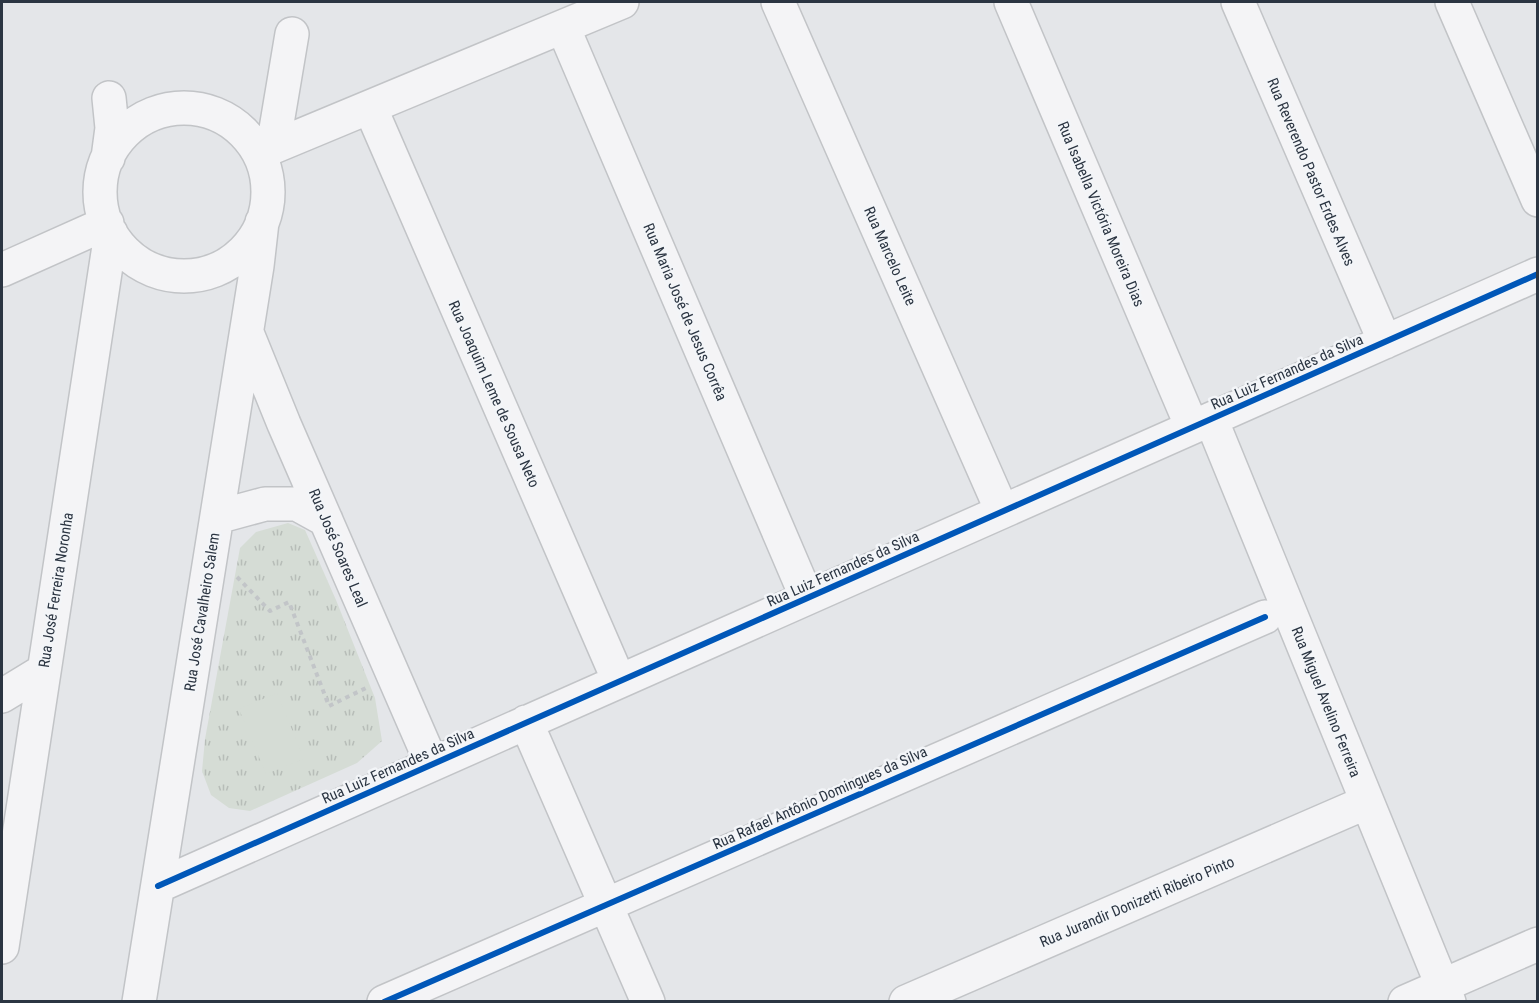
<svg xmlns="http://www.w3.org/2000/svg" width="1539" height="1003" viewBox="0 0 1539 1003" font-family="'Roboto Condensed',sans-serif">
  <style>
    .park { fill: url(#park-tufts) }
    .pitch { fill: #d5dcd5 }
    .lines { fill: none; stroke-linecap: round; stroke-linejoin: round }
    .minor-casing { stroke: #c2c4c7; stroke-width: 36 }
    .path { stroke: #c2c5c8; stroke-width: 4; stroke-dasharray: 4.5 4.5; stroke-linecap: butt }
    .minor { stroke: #f4f4f6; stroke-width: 33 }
    .cycleway-casing { stroke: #f3f5f8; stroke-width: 10 }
    .cycleway { stroke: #0057b8; stroke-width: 6 }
    .labels { text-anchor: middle; stroke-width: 5; stroke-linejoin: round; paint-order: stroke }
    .street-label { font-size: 15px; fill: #2b3542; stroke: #f3f5f8 }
  </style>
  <defs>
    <pattern id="park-tufts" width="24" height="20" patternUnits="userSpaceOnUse" patternTransform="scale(1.5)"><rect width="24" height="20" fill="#d5dcd5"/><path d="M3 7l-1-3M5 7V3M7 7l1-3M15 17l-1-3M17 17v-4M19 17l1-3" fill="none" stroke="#b7bdb8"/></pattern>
  </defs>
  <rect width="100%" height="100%" fill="#e4e6e9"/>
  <path class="park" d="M288 523 305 530 336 600 375 698 382 741 357 763 250 811 229 808 211 795 202 771 205 739 240 548 256 532Z"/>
  <path class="pitch" d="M277 693 304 759 266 774 239 709Z"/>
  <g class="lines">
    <defs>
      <path id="minor" d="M778 2 1002 511
        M1011 2 1192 427
        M1238 2 1385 342
        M1452 2 1538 200
        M563 27 807 598
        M370 107 619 681
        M100 192a84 84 0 1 1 168 0a84 84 0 1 1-168 0Z
        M273 147 292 34
        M259 153 622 2
        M108 158 112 128 109 98
        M2 270 107 223
        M247 333 284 424 432 764
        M1211 419 1449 1002
        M217 517 265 504H297L326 520
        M2 696 43 671
        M526 722 648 1002
        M158 886 1538 274
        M2 947 111 233
        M139 1002 257 266 262 222
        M384 1002 1265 617
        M906 1002 1367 802
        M1405 1002 1538 944"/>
    </defs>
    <use href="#minor" class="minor-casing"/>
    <path class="path" d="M237 577 270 611 289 602 329 706 368 687"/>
    <use href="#minor" class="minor"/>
    <defs>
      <path id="cycleway" d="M158 886 1538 274
        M384 1002 1265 617"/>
    </defs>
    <use href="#cycleway" class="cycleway-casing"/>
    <use href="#cycleway" class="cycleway"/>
  </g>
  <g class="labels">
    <g class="street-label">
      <text transform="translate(1311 172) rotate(67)" y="5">Rua Reverendo Pastor Erdes Alves</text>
      <text transform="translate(1101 214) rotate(67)" y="5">Rua Isabella Victória Moreira Dias</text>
      <text transform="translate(890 256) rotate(66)" y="5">Rua Marcelo Leite</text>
      <text transform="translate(685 312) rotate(67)" y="5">Rua Maria José de Jesus Corrêa</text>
      <text transform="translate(1287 372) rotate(-24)" y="5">Rua Luiz Fernandes da Silva</text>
      <text transform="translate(494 394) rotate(66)" y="5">Rua Joaquim Leme de Sousa Neto</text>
      <text transform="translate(338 548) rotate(67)" y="5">Rua José Soares Leal</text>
      <text transform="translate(843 569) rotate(-24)" y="5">Rua Luiz Fernandes da Silva</text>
      <text transform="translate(56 590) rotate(-81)" y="5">Rua José Ferreira Noronha</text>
      <text transform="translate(202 612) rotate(-81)" y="5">Rua José Cavalheiro Salem</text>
      <text transform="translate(1326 702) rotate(68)" y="5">Rua Miguel Avelino Ferreira</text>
      <text transform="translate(398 766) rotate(-24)" y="5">Rua Luiz Fernandes da Silva</text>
      <text transform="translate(820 798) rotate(-24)" y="5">Rua Rafael Antônio Domingues da Silva</text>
      <text transform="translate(1137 902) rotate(-23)" y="5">Rua Jurandir Donizetti Ribeiro Pinto</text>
    </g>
  </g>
  <rect width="1539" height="1003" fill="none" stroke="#2b3542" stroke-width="6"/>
</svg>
